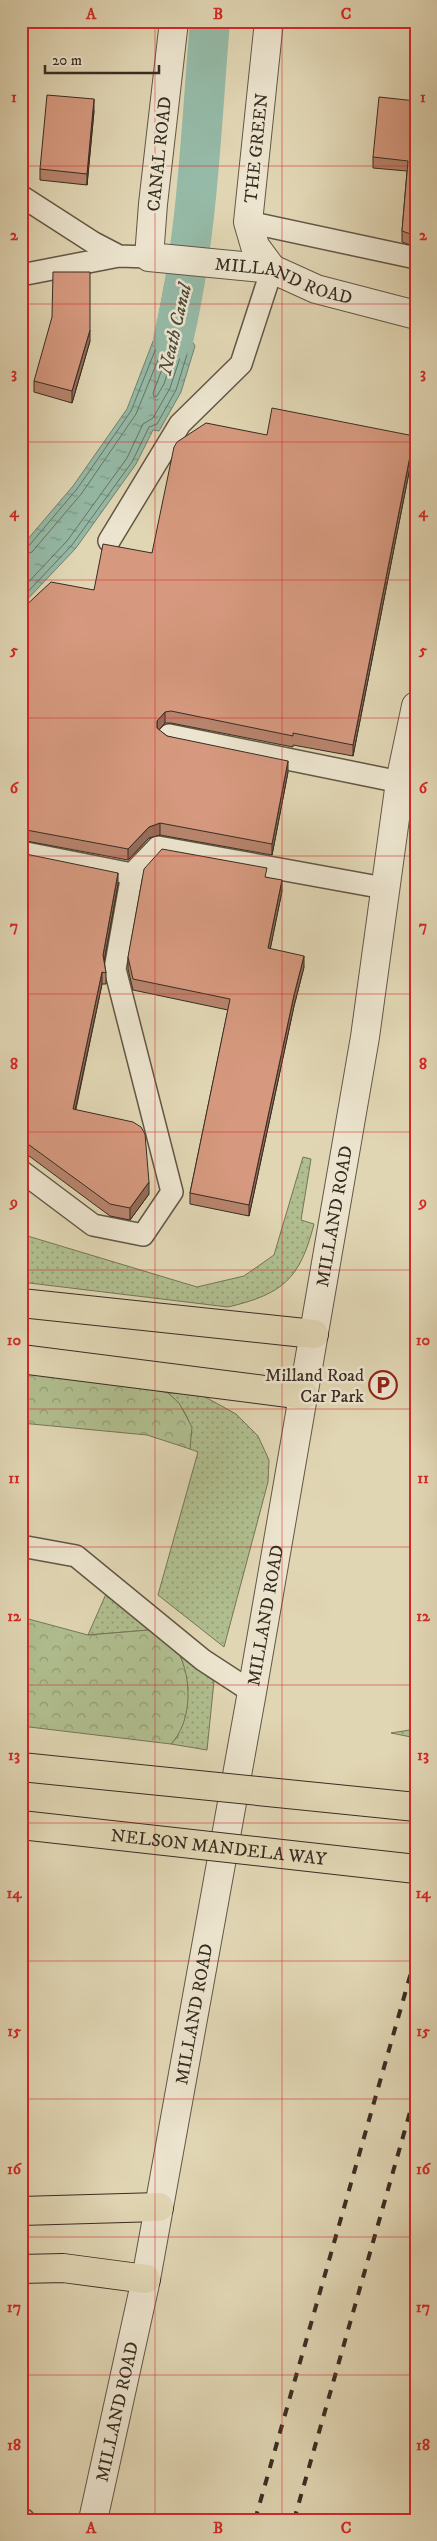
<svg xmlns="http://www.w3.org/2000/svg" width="437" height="2541" viewBox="0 0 437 2541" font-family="'IM FELL DW Pica',serif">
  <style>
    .grass { fill: url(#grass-dots); stroke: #747658 }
    .forest { fill: url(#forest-crowns); stroke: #747658 }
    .water { fill: url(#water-ripples); stroke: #6f8272 }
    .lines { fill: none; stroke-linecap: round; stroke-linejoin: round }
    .shore { stroke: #667464; stroke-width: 1 }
    .canal { stroke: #95baa7; stroke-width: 40 }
    .lane-casing { stroke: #625746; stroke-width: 24 }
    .street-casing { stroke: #625746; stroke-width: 30 }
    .primary-casing { stroke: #372d22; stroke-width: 30 }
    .lane { stroke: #ece4ce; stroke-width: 21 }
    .street { stroke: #ece4ce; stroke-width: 28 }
    .primary { stroke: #e1d6b4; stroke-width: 28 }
    .rail { stroke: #372d22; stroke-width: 4; stroke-dasharray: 9 9; stroke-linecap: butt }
    .primary-bridge-casing { stroke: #372d22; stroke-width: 30; stroke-linecap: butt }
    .primary-bridge { stroke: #e1d6b4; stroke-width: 28 }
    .wall { fill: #b8846d; stroke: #372d22 }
    .shaded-wall { fill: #966b59; stroke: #372d22 }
    .building { fill: #d6997f; stroke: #372d22 }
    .grid { fill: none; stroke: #d62828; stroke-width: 1; stroke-opacity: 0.55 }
    .labels { text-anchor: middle; stroke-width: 5; stroke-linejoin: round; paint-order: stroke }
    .street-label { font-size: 18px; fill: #372d22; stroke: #ece4ce }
    .poi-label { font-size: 18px; fill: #372d22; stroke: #ece4ce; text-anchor: end }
    .water-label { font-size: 19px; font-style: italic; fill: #4a493d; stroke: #ece4ce }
    .neatline { fill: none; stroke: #d62828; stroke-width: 2 }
    .grid-label { font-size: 16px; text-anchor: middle; font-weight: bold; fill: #d62828 }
  </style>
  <defs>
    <pattern id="grass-dots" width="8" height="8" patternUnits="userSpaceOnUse" patternTransform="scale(1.25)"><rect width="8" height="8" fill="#b0be8f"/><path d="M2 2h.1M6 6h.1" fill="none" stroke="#909b74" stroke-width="1.8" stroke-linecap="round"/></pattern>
    <pattern id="forest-crowns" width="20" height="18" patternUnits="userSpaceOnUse" patternTransform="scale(1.25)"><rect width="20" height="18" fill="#b0be8f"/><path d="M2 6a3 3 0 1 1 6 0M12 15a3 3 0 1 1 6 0" fill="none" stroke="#909b74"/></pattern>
    <pattern id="water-ripples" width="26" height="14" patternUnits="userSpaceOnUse" patternTransform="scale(1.25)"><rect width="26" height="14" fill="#95baa7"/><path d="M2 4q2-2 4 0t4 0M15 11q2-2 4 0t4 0" fill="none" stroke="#7a9888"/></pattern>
  </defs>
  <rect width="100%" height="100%" fill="#e1d6b4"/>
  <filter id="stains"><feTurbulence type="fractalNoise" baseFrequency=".004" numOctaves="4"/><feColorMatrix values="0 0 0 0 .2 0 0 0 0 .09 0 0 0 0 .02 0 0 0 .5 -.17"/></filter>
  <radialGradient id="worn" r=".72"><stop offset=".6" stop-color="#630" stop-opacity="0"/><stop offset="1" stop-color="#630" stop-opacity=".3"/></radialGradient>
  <path class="grass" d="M303 1157 311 1159 301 1220 314 1224C300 1279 283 1294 228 1307L21 1282V1234L197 1287 244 1276 274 1255Z
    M168 1393H198L236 1414 258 1436 269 1460 268 1482 224 1647 158 1595 198 1452 190 1449C192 1423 188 1411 168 1393Z
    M106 1594 149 1630 88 1635Z
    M181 1657 214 1681 207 1750 171 1744 178 1736 188 1689Z
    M416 1729V1738L391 1733Z"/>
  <path class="forest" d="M21 1373 119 1381 168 1393 179 1403 192 1427 190 1449 147 1435 21 1423Z
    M21 1617 88 1635 149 1630C156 1636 178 1650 181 1658 192 1684 191 1723 171 1744L21 1726Z"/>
  <path class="water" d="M165 283 198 289 187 333 195 346 181 392 159 431 153 430 136 464 76 548 21 606V547L73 486 127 409 155 336Z"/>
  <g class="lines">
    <path class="shore" d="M170 355 172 358 164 384 157 396 154 397 153 393 167 356Z
      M21 549 27 548 77 489 131 411 160 338 169 291 190 293 182 333 189 348 176 390 157 424 149 427 132 462 72 545 21 599
      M21 556 32 552 82 493 136 414 166 340 174 298H182L176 333 183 349 170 388 153 418 143 424 127 458 67 541 21 590"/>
    <path class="canal" d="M173 340C198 236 201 127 210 21"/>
    <defs>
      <path id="lane" d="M21 196 94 243 119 256
        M248 222 416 258
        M21 275 119 256 149 257
        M109 541 180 424 241 364 272 269
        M169 735 400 782
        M21 852 132 874
        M21 1171 93 1225 143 1235 172 1192 115 969 132 874 158 847 384 888
        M21 1546 76 1556 203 1660 252 1692
        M21 2519 24 2520"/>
      <g id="street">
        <path id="s1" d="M174 21 153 204 149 257 272 269 316 289 416 315"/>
        <path d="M269 21 248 222 255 246 272 269"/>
        <path id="s2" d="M93 2520 146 2279 252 1692 365 1037 400 782 416 706"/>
      </g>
      <path id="primary" d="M21 1303 314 1334
        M21 1359 304 1395
        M21 2211 159 2207
        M21 2269 63 2268 146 2279"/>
    </defs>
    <use href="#lane" class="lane-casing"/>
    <use href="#street" class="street-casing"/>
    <use href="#primary" class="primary-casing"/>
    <use href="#lane" class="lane"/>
    <use href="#street" class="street"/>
    <use href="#primary" class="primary"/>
    <path class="rail" d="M255 2520 416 1955
      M294 2520 416 2091"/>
    <defs>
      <g id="primary-bridge">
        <path d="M21 1767 416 1807"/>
        <path id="s3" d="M21 1825 416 1869"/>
      </g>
    </defs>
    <use href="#primary-bridge" class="primary-bridge-casing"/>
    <use href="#primary-bridge" class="primary-bridge"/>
  </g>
  <path class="wall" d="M416 101V247L402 242V231L407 171 373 168V157Z
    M94 111 87 185 40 180V169Z
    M90 341 72 403 34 392V381Z
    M267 435 414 447 353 756 293 745V747L171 723H165L159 730 167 736 288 772 272 855 160 835 149 838 128 860 21 840V610L94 590 152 553Z
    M21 853 118 884 104 961 106 973V984H102L76 1109 149 1194 130 1220 110 1216 21 1150Z
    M267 877 282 891 270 949 304 967 294 1006 249 1216 190 1204V1193L228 1010 133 990 128 969V957Z"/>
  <path class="shaded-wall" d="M94 99V111L87 185V174Z
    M90 330V341L72 403V391Z
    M414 436V447L353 756V745Z
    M165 712V723L157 732V721Z
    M288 761V772L272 855V844Z
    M160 823V835L149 838 128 860V849L149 827Z
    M118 873V884L103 967V955Z
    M282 880V891L268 960V948Z
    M304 956V967L294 1006 249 1216V1205L294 995Z
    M102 972V984L73 1120V1109Z
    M149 1182V1194L130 1220V1208Z"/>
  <path class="building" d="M47 95 94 99 87 174 40 169Z
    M379 97 416 101V236L402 231 408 161 373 157Z
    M53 272H90V330L72 391 34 381 52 317Z
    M272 408 414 436 353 745 293 733V736L171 711 165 712 157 721V728L167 736 288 761 272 844 160 823 149 827 128 849 21 829V610L51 582 94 590 103 544 152 553 174 447 177 442 206 423 267 435Z
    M162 849 267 868 265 877 282 880 268 948 304 956 294 995 249 1205 190 1193 230 999 133 979 128 957 144 869Z
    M21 853 118 873 103 955 106 973 102 972 73 1109 133 1122 141 1127 145 1134 149 1182 130 1208 110 1204 21 1139Z"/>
  <path class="grid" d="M155 21V2520M282 21V2520M21 166H416M21 304H416M21 442H416M21 580H416M21 718H416M21 856H416M21 994H416M21 1132H416M21 1270H416M21 1409H416M21 1547H416M21 1685H416M21 1823H416M21 1961H416M21 2099H416M21 2237H416M21 2375H416"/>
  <defs>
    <symbol id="parking-ring" viewBox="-11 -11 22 22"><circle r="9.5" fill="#ece4ce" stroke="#8f2418" stroke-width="1.5"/><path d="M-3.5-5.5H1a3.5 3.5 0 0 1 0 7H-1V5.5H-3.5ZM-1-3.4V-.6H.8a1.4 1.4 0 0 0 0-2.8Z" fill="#8f2418"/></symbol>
  </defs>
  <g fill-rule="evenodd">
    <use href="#parking-ring" x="367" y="1369" width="32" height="32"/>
  </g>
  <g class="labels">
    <g class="street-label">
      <text transform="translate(256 148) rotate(-84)" y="6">THE GREEN</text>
      <text transform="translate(159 154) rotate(-84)" y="6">CANAL ROAD</text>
      <text dy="6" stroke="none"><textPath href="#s1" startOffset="375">MILLAND ROAD</textPath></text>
      <text dy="6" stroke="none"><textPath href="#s2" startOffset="1326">MILLAND ROAD</textPath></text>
      <text dy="6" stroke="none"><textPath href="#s2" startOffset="921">MILLAND ROAD</textPath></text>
      <text dy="6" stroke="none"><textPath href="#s3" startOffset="199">NELSON MANDELA WAY</textPath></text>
      <text dy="6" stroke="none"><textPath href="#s2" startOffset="516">MILLAND ROAD</textPath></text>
      <text dy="6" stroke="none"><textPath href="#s2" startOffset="111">MILLAND ROAD</textPath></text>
    </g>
    <g class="poi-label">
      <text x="364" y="1381">Milland Road<tspan x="364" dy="21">Car Park</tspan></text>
    </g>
    <g class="water-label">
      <text transform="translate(174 329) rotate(-77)" y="7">Neath Canal</text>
    </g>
  </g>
  <rect width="437" height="2541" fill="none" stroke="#e1d6b4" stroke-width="55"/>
  <path d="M45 65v8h114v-8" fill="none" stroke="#372d22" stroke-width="2.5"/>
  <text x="52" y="65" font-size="15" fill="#372d22" stroke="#ece4ce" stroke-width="4" paint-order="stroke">20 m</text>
  <rect x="28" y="28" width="382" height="2486" class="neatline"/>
  <g class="grid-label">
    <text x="91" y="19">A</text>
    <text x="218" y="19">B</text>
    <text x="346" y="19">C</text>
    <text x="14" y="102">1</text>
    <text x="423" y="102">1</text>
    <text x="14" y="240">2</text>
    <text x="423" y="240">2</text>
    <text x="14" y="378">3</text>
    <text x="423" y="378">3</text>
    <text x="14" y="517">4</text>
    <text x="423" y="517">4</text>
    <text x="14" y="655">5</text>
    <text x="423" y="655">5</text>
    <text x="14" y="793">6</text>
    <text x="423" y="793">6</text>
    <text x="14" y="931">7</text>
    <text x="423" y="931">7</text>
    <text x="14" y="1069">8</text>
    <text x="423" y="1069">8</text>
    <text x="14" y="1207">9</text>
    <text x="423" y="1207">9</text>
    <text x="14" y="1345">10</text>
    <text x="423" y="1345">10</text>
    <text x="14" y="1483">11</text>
    <text x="423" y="1483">11</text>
    <text x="14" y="1621">12</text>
    <text x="423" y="1621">12</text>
    <text x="14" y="1760">13</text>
    <text x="423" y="1760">13</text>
    <text x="14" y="1898">14</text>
    <text x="423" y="1898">14</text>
    <text x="14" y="2036">15</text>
    <text x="423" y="2036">15</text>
    <text x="14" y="2174">16</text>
    <text x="423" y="2174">16</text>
    <text x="14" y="2312">17</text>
    <text x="423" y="2312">17</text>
    <text x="14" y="2450">18</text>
    <text x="423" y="2450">18</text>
    <text x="91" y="2533">A</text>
    <text x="218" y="2533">B</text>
    <text x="346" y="2533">C</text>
  </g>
  <rect width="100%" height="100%" filter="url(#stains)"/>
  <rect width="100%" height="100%" fill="url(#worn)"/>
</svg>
